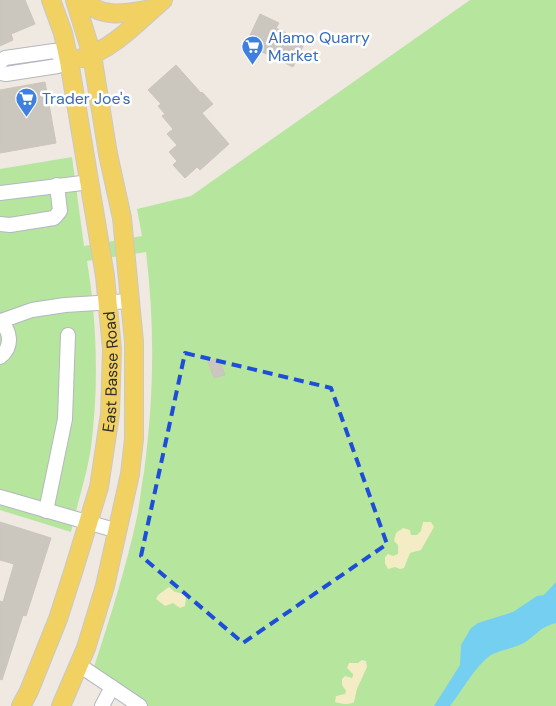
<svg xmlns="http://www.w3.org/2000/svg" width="556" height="706" viewBox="0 0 556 706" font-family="'DM Sans',sans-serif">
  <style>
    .green { fill: #b6e59e }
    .sand { fill: #f3ecc5 }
    .water { fill: #75cff0 }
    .building { fill: #cbc7bf; stroke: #cbc5ba }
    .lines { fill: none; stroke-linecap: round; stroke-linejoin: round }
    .minor-casing { stroke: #b4b7c1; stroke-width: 16 }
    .major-casing { stroke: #c9c9c9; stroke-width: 20 }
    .minor { stroke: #fff; stroke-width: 14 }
    .major { stroke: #f2d163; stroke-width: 18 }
    .marked { fill: none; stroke: #1d4ed8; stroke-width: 4; stroke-dasharray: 10 6; stroke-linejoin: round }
    .labels { text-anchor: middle; stroke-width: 5; stroke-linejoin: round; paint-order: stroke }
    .shop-label { font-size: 16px; fill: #366cbe; stroke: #fff; text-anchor: start }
    .street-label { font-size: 16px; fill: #2e2e2e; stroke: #fff }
  </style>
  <rect width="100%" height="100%" fill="#efe9e1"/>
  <path class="green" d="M470 0H556V706H146L94 667C110 618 126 568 137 517 140 503 141 487 144 472 154 397 155 327 146 252L87 261C97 321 99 386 91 447 87 475 77 504 71 532L0 510V169L72 157 84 246 142 236 137 209 191 196Z"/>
  <path class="sand" d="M423 522H431L434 527 421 550 410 553 404 568 400 569 395 567 388 569 385 563V557L388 554 393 556 398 554V545L394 541 396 533 403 528 410 530 411 535H417L421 531Z
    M169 587 175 592 185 594 186 599 185 606 180 608 173 603 165 606 156 599 158 595Z
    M362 660 366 661 367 667 357 689 354 702C350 705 340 704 335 702L336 696 345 694 346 691 342 685V679L345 676 352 678 353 676V674L347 668 349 663H358Z"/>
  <path class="water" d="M556 582V623C541 627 539 632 527 641 517 648 502 649 491 655 476 665 462 691 450 706H434L460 665 461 645 471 628 478 623 513 612 537 596 544 595Z"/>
  <path class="building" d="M0 0H25L35 24 11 34 13 40 0 46Z
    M260 14 279 23 276 28 305 42 293 67 246 44Z
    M176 65 201 93 202 92 213 104 202 113 229 144 200 170 197 167 185 178 173 165 177 161 169 152 177 145 167 134 173 129 162 116 165 114 158 106 161 104 148 90Z
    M45 82 56 143 0 153V90Z
    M219 358 225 375 214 378 208 362Z
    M0 522 51 538 26 616 23 615 2 680 0 679V601L3 602 14 564 0 560Z"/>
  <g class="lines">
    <defs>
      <path id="minor" d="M0 62 5 58 54 51 69 61
        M0 73 6 74 58 66 69 61
        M0 193 90 182
        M0 224 10 225 54 218 60 211 57 185
        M0 321C11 331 13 347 0 357
        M1 321 32 310 65 305 130 301
        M0 497 118 531
        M46 511 65 419 68 335
        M79 665 140 706
        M102 706 112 687"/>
      <g id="major">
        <path d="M83 0C103 20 127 13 152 9"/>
        <path d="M82 58C114 49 138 21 163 0"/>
        <path id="s1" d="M21 706 29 691 58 619 75 566 99 487 110 414 112 349 105 276 69 61 63 33 51 0"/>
        <path d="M61 706 86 648 105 586 130 474 134 439V342L122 218 108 154 92 55 75 0"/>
      </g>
    </defs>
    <use href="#minor" class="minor-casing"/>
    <use href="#major" class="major-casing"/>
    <use href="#minor" class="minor"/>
    <use href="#major" class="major"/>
  </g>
  <path class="marked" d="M185 353 331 388 387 544 243 643 141 556Z"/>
  <defs>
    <symbol id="supermarket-pin" viewBox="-11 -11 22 30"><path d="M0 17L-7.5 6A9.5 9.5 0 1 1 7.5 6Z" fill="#3f7fe0" stroke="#fff"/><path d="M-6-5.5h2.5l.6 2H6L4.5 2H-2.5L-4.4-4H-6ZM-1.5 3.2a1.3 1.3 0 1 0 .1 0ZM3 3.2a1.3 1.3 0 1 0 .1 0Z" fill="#fff"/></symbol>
  </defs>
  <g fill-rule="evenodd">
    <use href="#supermarket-pin" x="240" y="34" width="25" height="34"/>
    <use href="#supermarket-pin" x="14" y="86" width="25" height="34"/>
  </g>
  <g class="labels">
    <g class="shop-label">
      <text x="268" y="43">Alamo Quarry<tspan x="268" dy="18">Market</tspan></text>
      <text x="42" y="104">Trader Joe's</text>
    </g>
    <g class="street-label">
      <text dy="6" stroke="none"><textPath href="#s1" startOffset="349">East Basse Road</textPath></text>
    </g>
  </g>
</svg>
